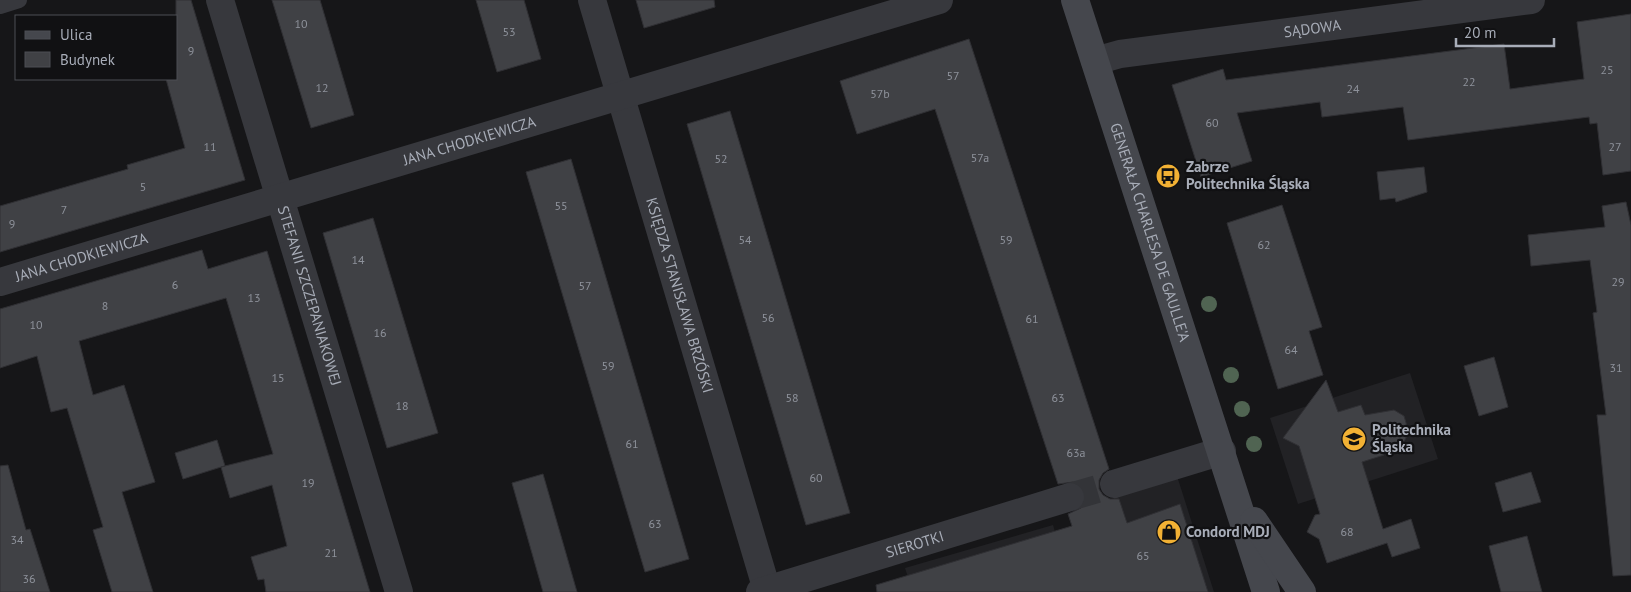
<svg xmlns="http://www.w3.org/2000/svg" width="1631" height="592" viewBox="0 0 1631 592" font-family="'PT Sans',sans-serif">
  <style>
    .built { fill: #222225 }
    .building { fill: #404145; stroke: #303034 }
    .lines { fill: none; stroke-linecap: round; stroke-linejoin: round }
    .street-tunnel { stroke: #333438; stroke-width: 28; stroke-dasharray: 28 14; stroke-linecap: butt }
    .lane { stroke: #37383d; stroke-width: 16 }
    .street { stroke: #37383d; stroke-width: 28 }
    .secondary { stroke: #45474d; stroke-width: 28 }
    .tree { fill: #506452 }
    .labels { text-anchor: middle; stroke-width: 4.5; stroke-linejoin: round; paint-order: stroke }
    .number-label { font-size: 12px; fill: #8e929b }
    .street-label { font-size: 15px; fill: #a8adb8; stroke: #111113 }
    .poi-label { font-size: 15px; font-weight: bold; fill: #a8adb8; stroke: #111113; text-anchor: start }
  </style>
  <rect width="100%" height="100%" fill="#161618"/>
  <path class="built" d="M1410 373 1438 459 1298 504 1270 418Z
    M1177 476 1214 592H1103L1075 512Z
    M1053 525 1073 592H913L905 568Z"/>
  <path class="building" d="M176 0H191L245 180 0 252V206L128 169 127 165 185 148 166 79H176Z
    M272 0H320L354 115 311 128Z
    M476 0H524L541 59 497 72Z
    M636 0H714L715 7 644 28Z
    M1631 14V171L1603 175 1597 123 1590 124 1589 117 1408 140 1403 107 1322 117 1320 102 1237 113 1252 161 1201 177 1172 85 1223 69 1226 80 1504 44 1510 89 1584 79 1577 22Z
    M969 39 1109 469 1103 473 1099 480V489L1103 495 1110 499H1119L1127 523 1180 504 1208 592H877L876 585 1072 526 1068 514 1081 508 1085 500V492L1080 485 1073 482 1058 484 935 109 857 134 840 81Z
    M730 111 850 513 806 525 687 124Z
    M571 159 689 559 645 572 526 172Z
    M1424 167 1427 192 1396 202 1395 198 1380 200 1377 172Z
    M1626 202 1631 225V575L1613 576 1597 415H1606L1593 313 1597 312 1590 260 1531 266 1528 235 1605 227 1602 206Z
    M1282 205 1322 327 1309 331 1323 375 1278 389 1227 223Z
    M373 218 438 433 387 448 323 233Z
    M202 250 208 269 267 251 370 592H266L264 579 258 580 251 557 287 546 272 485 230 498 221 467 183 479 175 453 217 440 225 466 221 467 273 454 226 298 79 341 93 395 124 385 155 482 122 492 153 592H112L93 530 103 527 67 408 51 412 37 356 0 368V309Z
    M1494 357 1508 407 1479 416 1464 366Z
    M1326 380 1338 412 1361 405 1365 415 1394 410 1404 416 1409 433 1403 443 1382 453 1384 455 1362 462 1383 529 1411 519 1420 548 1392 557 1387 543 1327 563 1319 539 1307 532 1315 515 1320 514 1299 446 1283 438Z
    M8 465 26 530 30 529 50 592H0V466Z
    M1531 472 1541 502 1503 512 1495 483Z
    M543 474 563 543 577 592H543L512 483Z
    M1527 536 1542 592H1501L1489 546Z"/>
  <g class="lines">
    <path class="street-tunnel" d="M1070 497 1114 484"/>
    <path class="lane" d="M0 6 19 0"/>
    <g class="street">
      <path id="s1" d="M220 0 399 592"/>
      <path id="s2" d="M592 0 767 590"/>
      <path id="s3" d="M1095 61 1120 54 1531 0"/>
      <path id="s4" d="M0 282 939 0"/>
      <path d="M1114 484 1222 451"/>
      <path id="s5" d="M760 592 1070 497"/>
    </g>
    <g class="secondary">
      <path id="s6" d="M1075 0 1266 592"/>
      <path d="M1254 521 1302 592"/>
    </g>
  </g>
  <g class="tree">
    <circle cx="1209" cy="304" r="8"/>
    <circle cx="1231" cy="375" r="8"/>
    <circle cx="1242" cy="409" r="8"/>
    <circle cx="1254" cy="444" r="8"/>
  </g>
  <defs>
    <symbol id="bus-disc" viewBox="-11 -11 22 22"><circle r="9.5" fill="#f2b134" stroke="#111113"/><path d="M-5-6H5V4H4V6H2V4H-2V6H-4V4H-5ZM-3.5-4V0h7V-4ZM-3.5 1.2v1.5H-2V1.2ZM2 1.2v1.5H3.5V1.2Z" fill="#111"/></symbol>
    <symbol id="university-disc" viewBox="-11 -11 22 22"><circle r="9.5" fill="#f2b134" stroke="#111113"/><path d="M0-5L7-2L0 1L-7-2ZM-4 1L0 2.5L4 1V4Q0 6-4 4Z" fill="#111"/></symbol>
    <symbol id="shop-disc" viewBox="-11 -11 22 22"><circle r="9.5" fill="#f2b134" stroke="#111113"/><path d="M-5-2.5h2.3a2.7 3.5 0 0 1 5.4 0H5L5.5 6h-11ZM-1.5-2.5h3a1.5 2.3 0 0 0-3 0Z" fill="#111"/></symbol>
  </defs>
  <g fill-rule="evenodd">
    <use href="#bus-disc" x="1154" y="162" width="28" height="28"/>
    <use href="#university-disc" x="1340" y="425" width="28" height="28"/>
    <use href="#shop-disc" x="1155" y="518" width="28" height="28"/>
  </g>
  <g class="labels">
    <g class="number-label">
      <text x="301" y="28">10</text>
      <text x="509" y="36">53</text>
      <text x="191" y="55">9</text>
      <text x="1607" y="74">25</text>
      <text x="953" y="80">57</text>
      <text x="1469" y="86">22</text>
      <text x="322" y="92">12</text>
      <text x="1353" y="93">24</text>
      <text x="880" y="98">57b</text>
      <text x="1212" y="127">60</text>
      <text x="210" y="151">11</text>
      <text x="1615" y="151">27</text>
      <text x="980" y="162">57a</text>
      <text x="721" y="163">52</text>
      <text x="143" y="191">5</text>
      <text x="561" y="210">55</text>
      <text x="64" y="214">7</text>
      <text x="12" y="228">9</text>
      <text x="745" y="244">54</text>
      <text x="1006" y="244">59</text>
      <text x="1264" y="249">62</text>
      <text x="358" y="264">14</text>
      <text x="1618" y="286">29</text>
      <text x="175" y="289">6</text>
      <text x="585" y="290">57</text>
      <text x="254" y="302">13</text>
      <text x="105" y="310">8</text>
      <text x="768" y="322">56</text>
      <text x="1032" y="323">61</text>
      <text x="36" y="329">10</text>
      <text x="380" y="337">16</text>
      <text x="1291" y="354">64</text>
      <text x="608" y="370">59</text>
      <text x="1616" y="372">31</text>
      <text x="278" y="382">15</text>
      <text x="792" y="402">58</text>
      <text x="1058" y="402">63</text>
      <text x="402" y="410">18</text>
      <text x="632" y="448">61</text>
      <text x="1076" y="457">63a</text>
      <text x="816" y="482">60</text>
      <text x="308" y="487">19</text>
      <text x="655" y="528">63</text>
      <text x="1347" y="536">68</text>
      <text x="17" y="544">34</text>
      <text x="331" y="557">21</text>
      <text x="1143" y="560">65</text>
      <text x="29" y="583">36</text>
    </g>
    <g class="street-label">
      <text dy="5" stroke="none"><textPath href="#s3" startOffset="220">SĄDOWA</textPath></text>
      <text dy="5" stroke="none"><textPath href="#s4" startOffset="490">JANA CHODKIEWICZA</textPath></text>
      <text dy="5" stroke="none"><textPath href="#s6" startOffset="244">GENERAŁA CHARLESA DE GAULLE'A</textPath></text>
      <text dy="5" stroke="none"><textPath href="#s4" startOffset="85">JANA CHODKIEWICZA</textPath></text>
      <text dy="5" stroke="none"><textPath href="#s2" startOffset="308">KSIĘDZA STANISŁAWA BRZÓSKI</textPath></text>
      <text dy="5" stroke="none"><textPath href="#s1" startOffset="309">STEFANII SZCZEPANIAKOWEJ</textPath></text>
      <text dy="5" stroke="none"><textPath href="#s5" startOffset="162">SIEROTKI</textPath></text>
    </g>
    <g class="poi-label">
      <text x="1186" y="172">Zabrze<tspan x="1186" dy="17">Politechnika Śląska</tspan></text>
      <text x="1372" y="435">Politechnika<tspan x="1372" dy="17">Śląska</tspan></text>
      <text x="1186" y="537">Condord MDJ</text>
    </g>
  </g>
  <rect x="15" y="15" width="162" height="65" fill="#111113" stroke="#4d4f55"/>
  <rect x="25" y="31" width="25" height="8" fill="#45474d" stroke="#4d4f55"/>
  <text x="60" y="40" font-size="15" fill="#a8adb8">Ulica</text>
  <rect x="25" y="52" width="25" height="15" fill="#404145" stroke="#4d4f55"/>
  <text x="60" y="65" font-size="15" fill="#a8adb8">Budynek</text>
  <path d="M1456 38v8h98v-8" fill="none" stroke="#a8adb8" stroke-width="2.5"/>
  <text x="1464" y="38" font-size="15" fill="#a8adb8" stroke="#111113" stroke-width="4" paint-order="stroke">20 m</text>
</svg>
